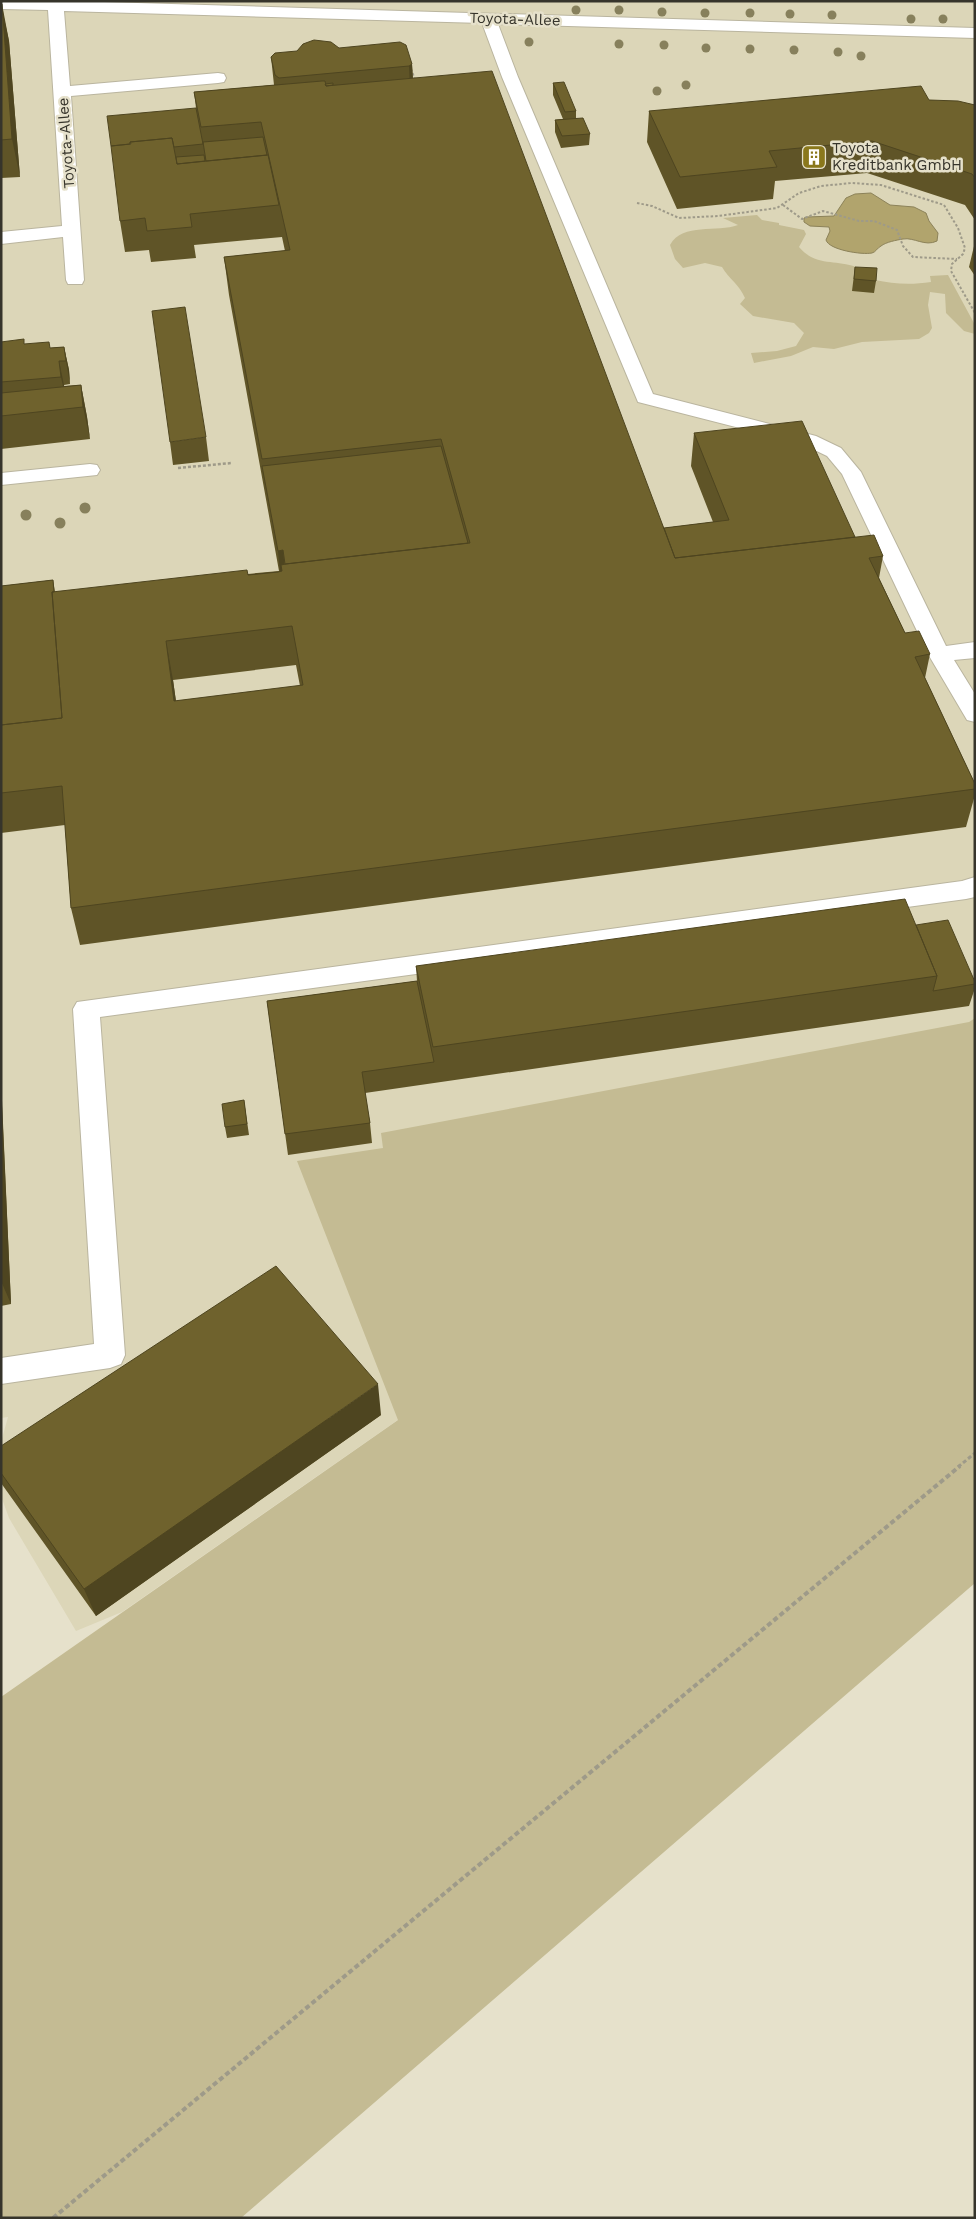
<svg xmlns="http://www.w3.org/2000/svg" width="976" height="2219" viewBox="0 0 976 2219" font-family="'Work Sans',sans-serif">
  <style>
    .built { fill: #dcd6b8 }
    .green { fill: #c4bb93 }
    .water { fill: #b1a46d; stroke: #8c8259 }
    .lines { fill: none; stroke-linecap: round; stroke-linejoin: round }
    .minor-casing { stroke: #bab59f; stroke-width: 2 }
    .path-far3 { stroke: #9e9a89; stroke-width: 2; stroke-dasharray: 2.5 2; stroke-linecap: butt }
    .path-far2 { stroke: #9e9a89; stroke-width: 2.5; stroke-dasharray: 3 2; stroke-linecap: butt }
    .path-far1 { stroke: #9e9a89; stroke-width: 3; stroke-dasharray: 4 2.5; stroke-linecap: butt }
    .path { stroke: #9e9a89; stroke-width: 4; stroke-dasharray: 5 3; stroke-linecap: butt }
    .minor { fill: #fff; fill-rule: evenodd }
    .tree { fill: #87805c }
    .wall { fill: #5f5427; fill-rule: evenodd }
    .shaded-wall { fill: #4e4520 }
    .building { fill: #6f622d; stroke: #4e4520; fill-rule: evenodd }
    .labels { text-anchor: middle; stroke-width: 5; stroke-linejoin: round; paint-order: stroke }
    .far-street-label { font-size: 15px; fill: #36342b; stroke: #e6e1cb }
    .far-poi-label { font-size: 15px; fill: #36342b; stroke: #e6e1cb; text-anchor: start }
  </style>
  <rect width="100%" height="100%" fill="#e6e1cb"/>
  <path class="built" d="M1 1H975V1018L122 1612 76 1631 9 1518 1 1496V1442L8 1417 1 1418Z"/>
  <path class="green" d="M757 215 762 220 779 223V225L804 230 806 234 799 247C816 267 835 259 856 267 862 269 868 279 875 280 893 284 911 285 931 282L930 276 948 275 975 325V334L964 331 946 313 945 294 930 292 928 305 932 328 929 333 919 339 862 342 834 349 813 347 791 356 754 363 751 353 777 351 796 346 804 333 794 323 753 316 740 304 745 298C739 284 729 279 722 267L705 263 683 268 675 259 670 245C683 222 717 233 738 225L723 218Z
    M975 1018V1583L241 2218H1V1697L398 1420 297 1161 383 1148 381 1133 969 1022Z"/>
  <path class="water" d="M871 193 890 205 914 207 926 213 929 221 938 233 937 241C925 247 914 237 903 239 897 240 886 242 881 246 877 248 876 252 872 253 862 255 829 250 826 240L830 231 829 227 810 226 804 222V218L807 217 834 216 846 198 855 194Z"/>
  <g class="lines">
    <defs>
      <path id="minor" d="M1 1H70L975 28V38L498 24 518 77 653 394 816 436 841 448 861 472 946 646 975 642V658L954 660 975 694V722L967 720 928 654 842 474 827 456 802 444 638 402 502 77 482 23 64 11 70 86 218 73 224 74 226 78 224 82 218 83 71 96 84 280 82 284H68L66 280 63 237 1 244V232L62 226 48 10 1 9Z
        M90 464 97 465 100 470 97 475 1 485V473Z
        M975 877V897L966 899 100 1017 125 1355 121 1364 110 1368 1 1384V1358L94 1344 73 1009 77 1002 962 881Z"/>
    </defs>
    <use href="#minor" class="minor-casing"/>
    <path class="path-far3" d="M411 69 416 82
      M637 203 652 206 679 218 718 216 777 208 799 193 821 186 852 183 881 185 944 205 958 228 965 248 963 254 952 264 951 271 975 313
      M783 205 802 219 823 211 859 221H874L897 230 903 246 913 257 957 259"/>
    <path class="path-far2" d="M178 468 232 463"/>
    <path class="path-far1" d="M958 1467 975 1453"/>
    <path class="path" d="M53 2218 960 1466"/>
    <use href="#minor" class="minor"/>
  </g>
  <g class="tree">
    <circle cx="576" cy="10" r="4.5"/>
    <circle cx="619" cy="10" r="4.5"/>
    <circle cx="662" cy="12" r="4.5"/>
    <circle cx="705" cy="13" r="4.5"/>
    <circle cx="750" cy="13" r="4.5"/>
    <circle cx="790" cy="14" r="4.5"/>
    <circle cx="832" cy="15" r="4.5"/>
    <circle cx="911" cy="19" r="4.5"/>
    <circle cx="943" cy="19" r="4.5"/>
    <circle cx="529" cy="42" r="4.5"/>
    <circle cx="619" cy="44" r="4.5"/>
    <circle cx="664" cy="45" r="4.5"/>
    <circle cx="706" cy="48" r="4.5"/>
    <circle cx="750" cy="49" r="4.5"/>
    <circle cx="794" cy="50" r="4.5"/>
    <circle cx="838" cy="52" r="4.5"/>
    <circle cx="861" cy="56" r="4.5"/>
    <circle cx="686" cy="85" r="4.5"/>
    <circle cx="657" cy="91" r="4.5"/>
    <circle cx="85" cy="508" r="5.5"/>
    <circle cx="26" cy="515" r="5.5"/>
    <circle cx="60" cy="523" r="5.5"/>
  </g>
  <path class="wall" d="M1 4 9 41 20 177 1 178Z
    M339 48 412 64 413 78 664 528 713 522 691 466 694 433 855 537 883 556 879 578 905 633 930 654 925 678 975 784V795L966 827 80 945 71 908 65 825 1 833V586L53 580 55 592 279 571 229 295 224 257 285 251 282 237 194 245 196 258 151 262 149 250 125 252 120 221 196 108 194 92 274 85 271 57ZM296 665 300 686 176 701 173 680Z
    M553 83 576 111V118L590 134 589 145 561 148 555 132V120L563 119 553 95Z
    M929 100 975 105V220L965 205 867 173 775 181 773 199 677 209 647 142 649 111Z
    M975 242V276L969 267Z
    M855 267 876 281 874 293 852 291Z
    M1 342 25 344 50 348 64 347 69 370 70 384 64 385V386L81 385 87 417 90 439 1 449Z
    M206 437 209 461 173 465 170 442Z
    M916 925 975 982V988L969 1006 365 1093 370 1123 372 1143 288 1155 267 1001 417 981 416 966Z
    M1 1078 11 1304 1 1306Z
    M244 1100 249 1135 227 1138 225 1127Z
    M381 1415 96 1616 1 1483V1446Z"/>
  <path class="shaded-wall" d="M2 4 9 41 20 177 12 139Z
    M412 64 413 86 410 88 409 66Z
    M64 347 69 370 70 384 66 361Z
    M59 361 64 385 66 400 61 377Z
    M81 385 87 417 90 439 83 407Z
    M283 550 286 582 281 583 278 551Z
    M166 641 173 680 181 739 174 701Z
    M1 1078V1084L11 1304 1 1281Z
    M378 1384 381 1415 96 1616 84 1589Z"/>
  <path class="building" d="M1 4H2L12 139 1 140Z
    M314 40 331 42 339 48 400 42 406 45 412 64 409 66 279 78 275 75 271 57 275 53 297 51 303 44Z
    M492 71 675 558 874 535 883 556 869 558 905 633 919 631 930 654 915 657 975 784V789L71 908 62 786 1 793V725L62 718 52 592 247 570 248 575 278 572 282 571 281 565 286 564 470 543 441 439 262 459 224 257 290 250 261 122 201 127 194 92 322 81H325L326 86ZM292 626 303 685 174 701 166 641Z
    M564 82 576 111 565 112 553 83Z
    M333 83V85L326 86 325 84Z
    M921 86 929 100 958 101 975 105V178L972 174 872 141 769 151 777 167 680 177 649 111Z
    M196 108 203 144 174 147 172 138 130 142V144L111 146 107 116Z
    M583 118 590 134 562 136 555 120Z
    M263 137 267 155 206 161 203 142Z
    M172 138 177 164 268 155 279 205 190 214 192 227 147 231 145 218 120 221 111 146 131 144 130 142Z
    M204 155 205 161 177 164 176 157Z
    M855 267 877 268 876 281 854 279Z
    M185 307 206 437 170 442 152 311Z
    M24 339V344L49 342 50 348 64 347 66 361H59L61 377 1 382V342Z
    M81 385 83 407 1 416V393Z
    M802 421 855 537 675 558 664 528 729 520 694 433Z
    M441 446 468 543 285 564 283 550 278 551 262 466Z
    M53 580 54 592H52L62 718 1 725V586Z
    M905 899 937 976 433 1047 416 966Z
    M948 920 975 982V984L933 991 937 976 916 925Z
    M417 981 434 1062 362 1072 370 1123 285 1134 267 1001Z
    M244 1100 247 1124 225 1127 222 1104Z
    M276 1266 378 1384 84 1589 1 1473V1446Z"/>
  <defs>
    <symbol id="building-square" viewBox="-11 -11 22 22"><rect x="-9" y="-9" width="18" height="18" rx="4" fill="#8a781c" stroke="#e6e1cb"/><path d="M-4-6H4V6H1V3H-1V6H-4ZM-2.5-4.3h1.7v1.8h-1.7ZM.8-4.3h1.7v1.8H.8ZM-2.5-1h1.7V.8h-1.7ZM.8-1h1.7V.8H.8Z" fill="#fff"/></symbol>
  </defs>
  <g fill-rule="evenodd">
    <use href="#building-square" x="800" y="143" width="28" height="28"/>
  </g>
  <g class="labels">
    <g class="far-street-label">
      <text transform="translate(515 19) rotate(2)" y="5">Toyota-Allee</text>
      <text transform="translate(66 143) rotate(-94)" y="5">Toyota-Allee</text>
    </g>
    <g class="far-poi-label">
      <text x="832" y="153">Toyota<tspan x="832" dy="17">Kreditbank GmbH</tspan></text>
    </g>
  </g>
  <rect width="976" height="2219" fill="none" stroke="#36342b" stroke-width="5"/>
</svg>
